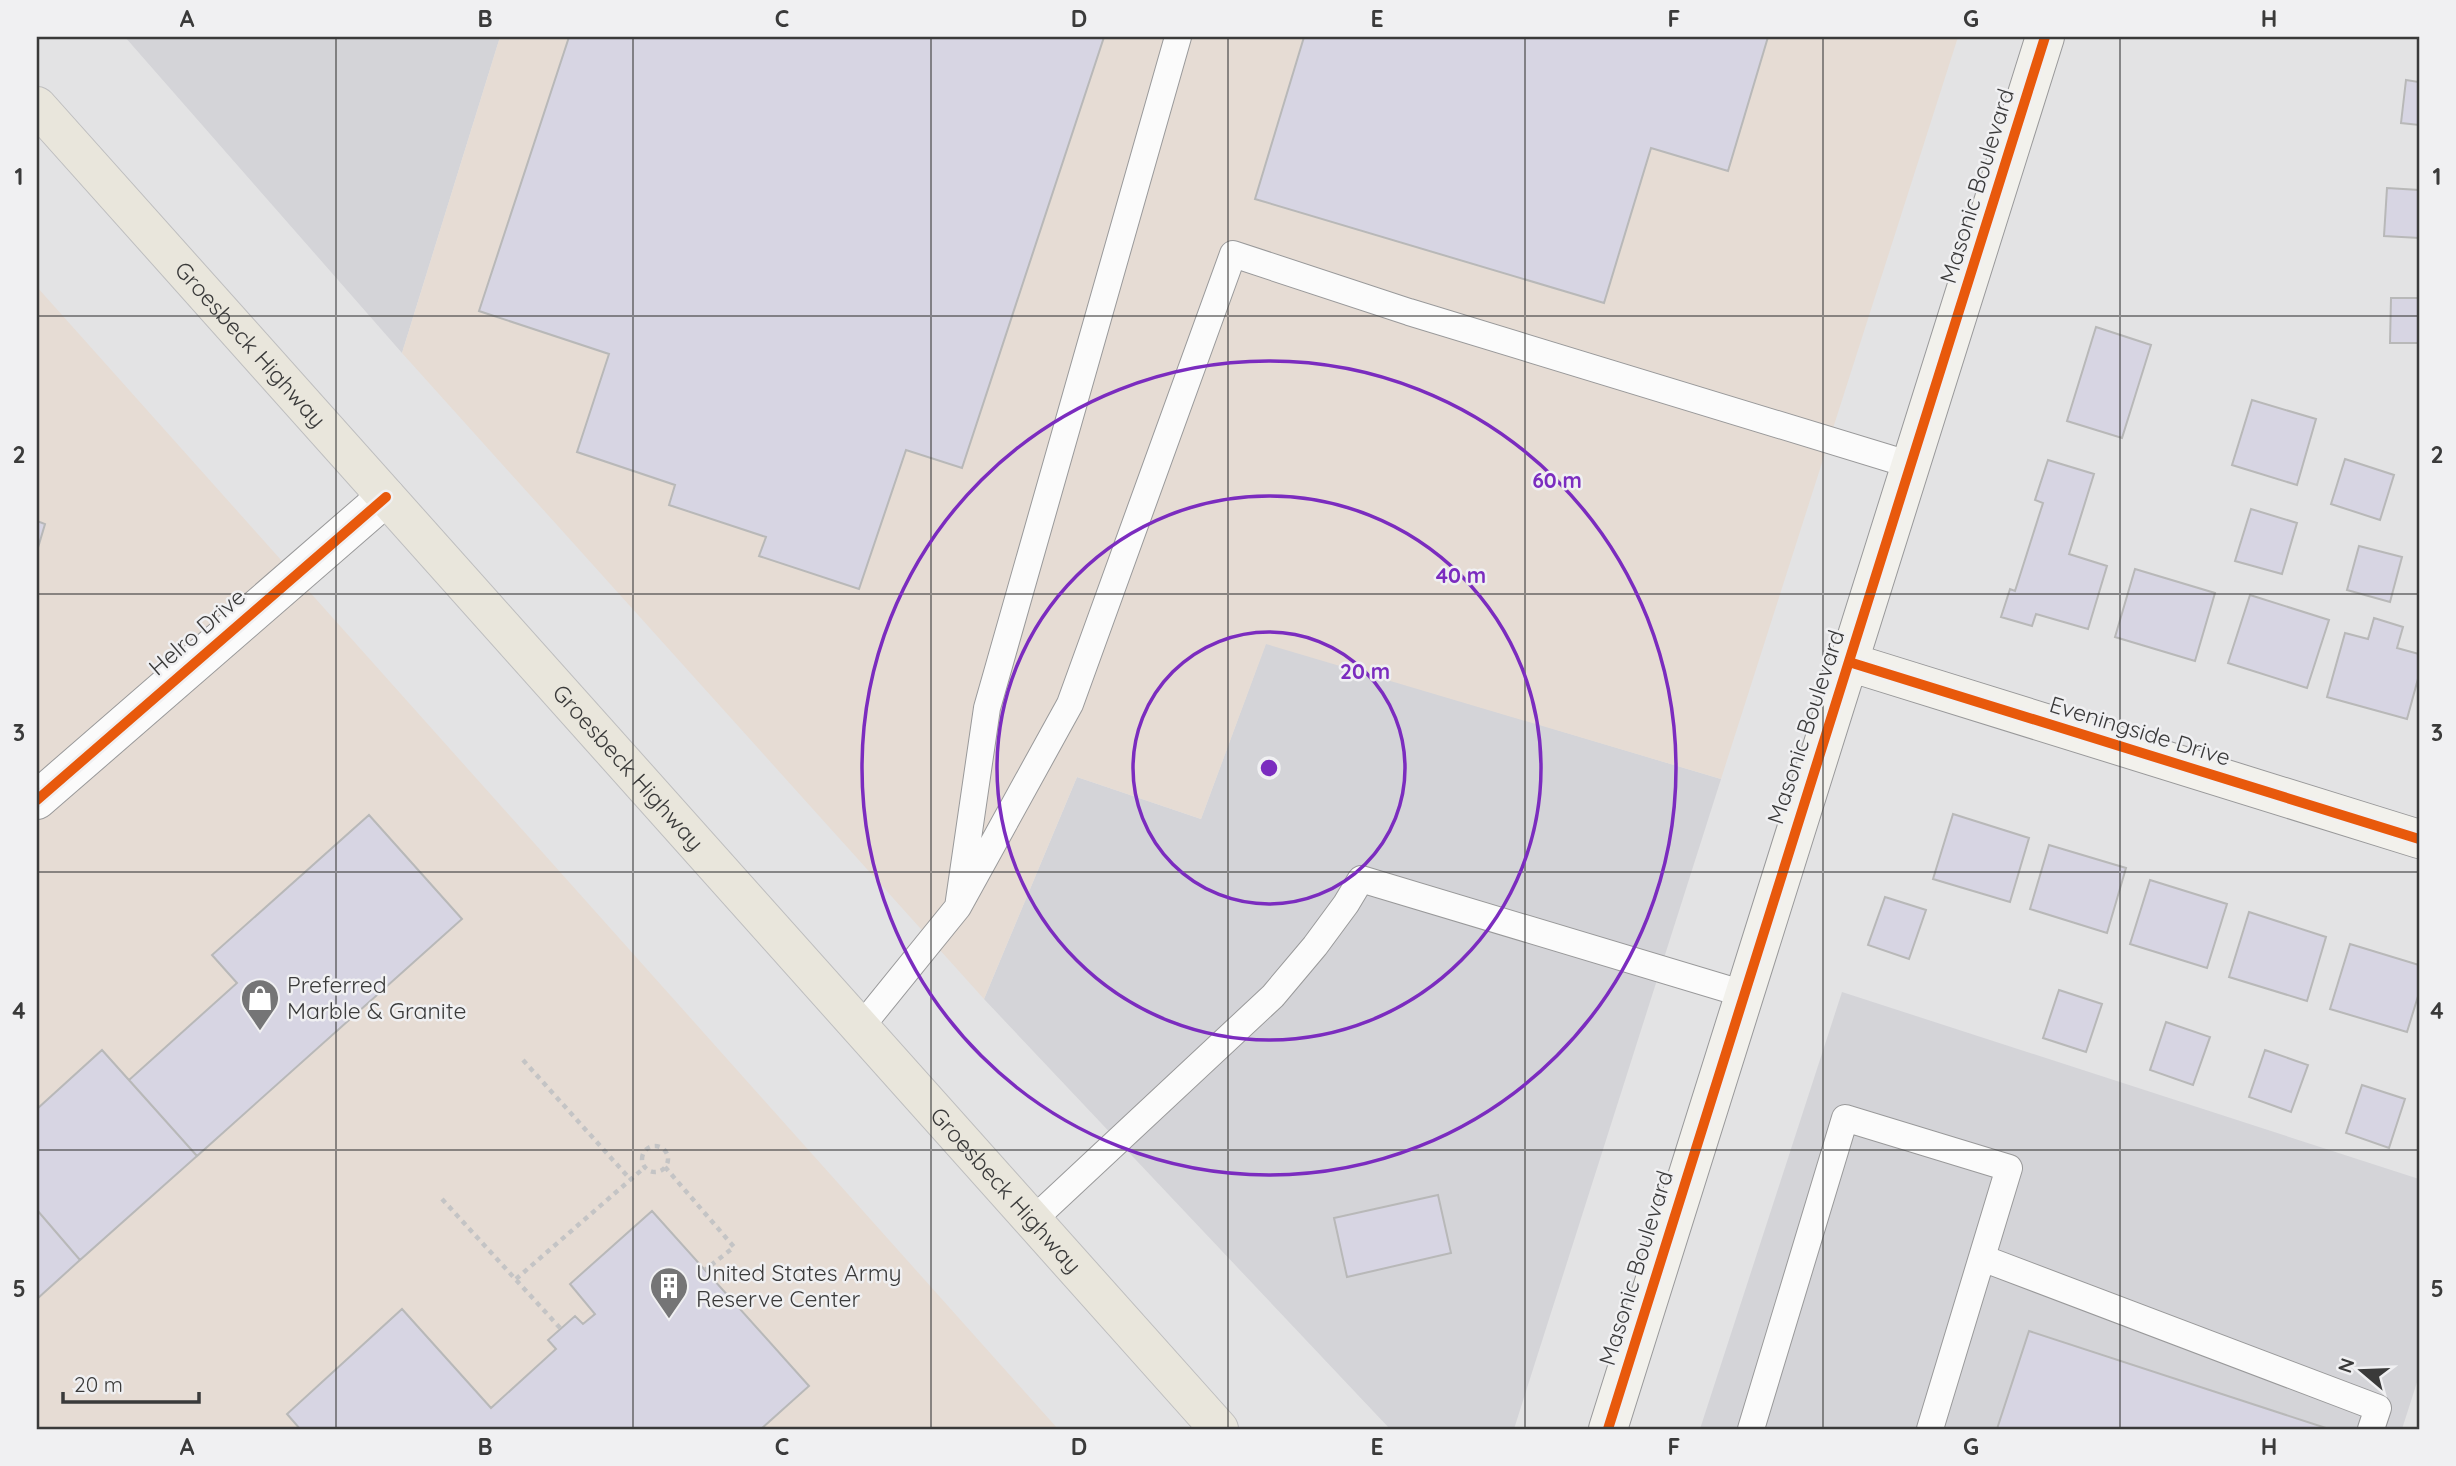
<svg xmlns="http://www.w3.org/2000/svg" width="2456" height="1466" viewBox="0 0 2456 1466" font-family="Quicksand,sans-serif">
  <style>
    .built { fill: #d4d4d8 }
    .industrial { fill: #e6dcd4 }
    .building { fill: #d7d5e3; stroke: #b8b8b8; stroke-width: 2 }
    .lines { fill: none; stroke-linecap: round; stroke-linejoin: round }
    .lane-casing { stroke: #99999a; stroke-width: 28 }
    .street-casing { stroke: #99999a; stroke-width: 40 }
    .secondary-casing { stroke: #99999a; stroke-width: 40 }
    .primary-casing { stroke: #bebebf; stroke-width: 40 }
    .path { stroke: #c4c4c5; stroke-width: 4.5; stroke-dasharray: 5 5; stroke-linecap: butt }
    .lane { stroke: #fbfbfb; stroke-width: 26 }
    .street { stroke: #fbfbfb; stroke-width: 38 }
    .secondary { stroke: #f2f1ec; stroke-width: 38 }
    .primary { stroke: #e9e6dc; stroke-width: 38 }
    .cycleway-casing { stroke: #f0f0f2; stroke-width: 15 }
    .cycleway { stroke: #e8590c; stroke-width: 10 }
    .grid { fill: none; stroke: #3a3a3a; stroke-width: 2; stroke-opacity: 0.55 }
    .ring { fill: none; stroke: #7b2cbf; stroke-width: 3.5 }
    .labels { text-anchor: middle; stroke-width: 5; stroke-linejoin: round; paint-order: stroke }
    .street-label { font-size: 23px; fill: #3a3a3a; stroke: #f0f0f2 }
    .poi-label { font-size: 23px; fill: #3a3a3a; stroke: #f0f0f2; text-anchor: start }
    .centre { fill: #7b2cbf; stroke: #f0f0f2; stroke-width: 3.5 }
    .ring-label { font-size: 21px; text-anchor: middle; font-weight: bold; fill: #7b2cbf; stroke: #f0f0f2; stroke-width: 5; stroke-linejoin: round; paint-order: stroke }
    .neatline { fill: none; stroke: #3a3a3a; stroke-width: 2.5 }
    .grid-label { font-size: 23px; text-anchor: middle; font-weight: bold; fill: #3a3a3a }
  </style>
  <rect width="100%" height="100%" fill="#e3e3e4"/>
  <path class="built" d="M125 37H500L402 353Z
    M1266 643 1721 779 1514 1429H1390L984 999 1077 777 1201 819Z
    M1842 992 2419 1179V1376L2402 1429H1700Z"/>
  <path class="industrial" d="M500 37H1958L1721 779 1266 644 1201 819 1077 777 984 999 402 353Z
    M37 287 1058 1429H37Z"/>
  <path class="building" d="M569 37H1104L962 468 906 450 859 589 759 556 766 537 669 505 675 485 577 452 609 354 479 311Z
    M1304 37H1768L1728 171 1651 148 1604 303 1255 199Z
    M2406 80 2419 82V125L2401 123Z
    M2387 188 2419 190V238L2384 236Z
    M2391 298H2419V343H2390Z
    M2096 327 2151 345 2122 438 2067 421Z
    M2252 400 2316 419 2297 485 2232 465Z
    M2345 459 2394 475 2380 520 2331 504Z
    M2048 460 2094 474 2069 554 2107 566 2088 629 2036 614 2032 626 2001 617 2010 589 2015 591 2043 503 2035 500Z
    M2251 509 2297 523 2282 574 2235 561Z
    M37 521 45 524 37 551Z
    M2359 546 2402 557 2390 602 2347 590Z
    M2135 569 2215 593 2195 661 2115 637Z
    M2250 595 2329 620 2307 688 2228 663Z
    M2374 618 2403 627 2397 648 2419 654V675L2407 719 2327 697 2345 633 2368 639Z
    M1953 814 2029 838 2010 902 1933 879Z
    M369 815 462 919 197 1156 129 1080 237 983 212 955Z
    M2049 845 2126 868 2107 933 2030 909Z
    M2150 880 2227 904 2207 968 2130 944Z
    M1885 897 1926 910 1909 959 1868 945Z
    M2249 912 2326 937 2307 1001 2229 977Z
    M2350 944 2419 965V993L2407 1032 2330 1009Z
    M2059 990 2102 1004 2086 1052 2043 1038Z
    M2166 1022 2210 1037 2193 1085 2150 1070Z
    M102 1050 197 1156 80 1260 37 1210V1109Z
    M2265 1050 2308 1065 2291 1112 2249 1097Z
    M2362 1085 2405 1099 2389 1148 2346 1133Z
    M1438 1195 1451 1253 1347 1277 1334 1218Z
    M37 1210 80 1260 37 1299Z
    M652 1211 809 1386 761 1429H300L287 1414 402 1309 491 1408 556 1349 548 1340 575 1316 583 1324 595 1314 570 1284Z
    M2029 1331 2329 1429H1997Z"/>
  <g class="lines">
    <defs>
      <path id="lane" d="M958 907 1070 704 1233 254 1409 312 1911 465
        M860 1028 958 907 987 708 1178 37
        M1033 1220 1273 996 1315 946 1346 904 1361 879 1744 994
        M1982 1258 2378 1408 2371 1429
        M1751 1429 1845 1118 2009 1168 1930 1429"/>
      <path id="street" d="M37 800 386 497"/>
      <path id="secondary" d="M1849 662 2419 839
        M1608 1429 2045 37"/>
      <g id="primary">
        <path id="s1" d="M37 106 1219 1429"/>
      </g>
    </defs>
    <use href="#lane" class="lane-casing"/>
    <use href="#street" class="street-casing"/>
    <use href="#secondary" class="secondary-casing"/>
    <use href="#primary" class="primary-casing"/>
    <path class="path" d="M523 1060 630 1179
      M642 1159a13 13 0 1 1 26 0a13 13 0 1 1-26 0Z
      M665 1167 734 1247 705 1270
      M442 1199 561 1329
      M516 1279 645 1167"/>
    <use href="#lane" class="lane"/>
    <use href="#street" class="street"/>
    <use href="#secondary" class="secondary"/>
    <use href="#primary" class="primary"/>
    <defs>
      <path id="cycleway" d="M1849 662 2419 839
        M37 800 386 497
        M1608 1429 2045 37"/>
    </defs>
    <use href="#cycleway" class="cycleway-casing"/>
    <use href="#cycleway" class="cycleway"/>
  </g>
  <path class="grid" d="M336 37V1429M633 37V1429M931 37V1429M1228 37V1429M1525 37V1429M1823 37V1429M2120 37V1429M37 316H2419M37 594H2419M37 872H2419M37 1150H2419"/>
  <g class="ring">
    <circle cx="1269" cy="768" r="136"/>
    <circle cx="1269" cy="768" r="272"/>
    <circle cx="1269" cy="768" r="407"/>
  </g>
  <defs>
    <symbol id="shop-pin" viewBox="-11 -11 22 30"><path d="M0 17L-7.5 6A9.5 9.5 0 1 1 7.5 6Z" fill="#757576" stroke="#f0f0f2"/><path d="M-5-2.5h2.3a2.7 3.5 0 0 1 5.4 0H5L5.5 6h-11ZM-1.5-2.5h3a1.5 2.3 0 0 0-3 0Z" fill="#fff"/></symbol>
    <symbol id="building-pin" viewBox="-11 -11 22 30"><path d="M0 17L-7.5 6A9.5 9.5 0 1 1 7.5 6Z" fill="#757576" stroke="#f0f0f2"/><path d="M-4-6H4V6H1V3H-1V6H-4ZM-2.5-4.3h1.7v1.8h-1.7ZM.8-4.3h1.7v1.8H.8ZM-2.5-1h1.7V.8h-1.7ZM.8-1h1.7V.8H.8Z" fill="#fff"/></symbol>
  </defs>
  <g fill-rule="evenodd">
    <use href="#shop-pin" x="238" y="976" width="44" height="60"/>
    <use href="#building-pin" x="647" y="1264" width="44" height="60"/>
  </g>
  <g class="labels">
    <g class="street-label">
      <text transform="translate(1977 186) rotate(-73)" y="8">Masonic Boulevard</text>
      <text dy="8" stroke="none"><textPath href="#s1" startOffset="320">Groesbeck Highway</textPath></text>
      <text transform="translate(197 632) rotate(-41)" y="8">Helro Drive</text>
      <text transform="translate(1806 727) rotate(-72)" y="8">Masonic Boulevard</text>
      <text transform="translate(2140 731) rotate(17)" y="8">Eveningside Drive</text>
      <text dy="8" stroke="none"><textPath href="#s1" startOffset="887">Groesbeck Highway</textPath></text>
      <text dy="8" stroke="none"><textPath href="#s1" startOffset="1454">Groesbeck Highway</textPath></text>
      <text transform="translate(1636 1268) rotate(-73)" y="8">Masonic Boulevard</text>
    </g>
    <g class="poi-label">
      <text x="287" y="993">Preferred<tspan x="287" dy="26">Marble &amp; Granite</tspan></text>
      <text x="696" y="1281">United States Army<tspan x="696" dy="26">Reserve Center</tspan></text>
    </g>
  </g>
  <circle cx="1269" cy="768" r="10" class="centre"/>
  <g class="ring-label">
    <text x="1557" y="488">60 m</text>
    <text x="1461" y="583">40 m</text>
    <text x="1365" y="679">20 m</text>
  </g>
  <rect width="2456" height="1466" fill="none" stroke="#f0f0f2" stroke-width="77"/>
  <g transform="translate(2362 1371) rotate(289)" stroke="#f0f0f2" stroke-width="5" paint-order="stroke">
  <path d="M0-5L12 26L0 18L-12 26Z" fill="#3a3a3a"/>
  <text y="-10" font-size="19" font-weight="bold" text-anchor="middle" fill="#3a3a3a">N</text>
  </g>
  <path d="M63 1392v10h136v-10" fill="none" stroke="#3a3a3a" stroke-width="3.5"/>
  <text x="74" y="1392" font-size="21" fill="#3a3a3a" stroke="#f0f0f2" stroke-width="5" paint-order="stroke">20 m</text>
  <rect x="38" y="38" width="2380" height="1390" class="neatline"/>
  <g class="grid-label">
    <text x="187" y="27">A</text>
    <text x="485" y="27">B</text>
    <text x="782" y="27">C</text>
    <text x="1079" y="27">D</text>
    <text x="1377" y="27">E</text>
    <text x="1674" y="27">F</text>
    <text x="1971" y="27">G</text>
    <text x="2269" y="27">H</text>
    <text x="19" y="185">1</text>
    <text x="2437" y="185">1</text>
    <text x="19" y="463">2</text>
    <text x="2437" y="463">2</text>
    <text x="19" y="741">3</text>
    <text x="2437" y="741">3</text>
    <text x="19" y="1019">4</text>
    <text x="2437" y="1019">4</text>
    <text x="19" y="1297">5</text>
    <text x="2437" y="1297">5</text>
    <text x="187" y="1455">A</text>
    <text x="485" y="1455">B</text>
    <text x="782" y="1455">C</text>
    <text x="1079" y="1455">D</text>
    <text x="1377" y="1455">E</text>
    <text x="1674" y="1455">F</text>
    <text x="1971" y="1455">G</text>
    <text x="2269" y="1455">H</text>
  </g>
</svg>
